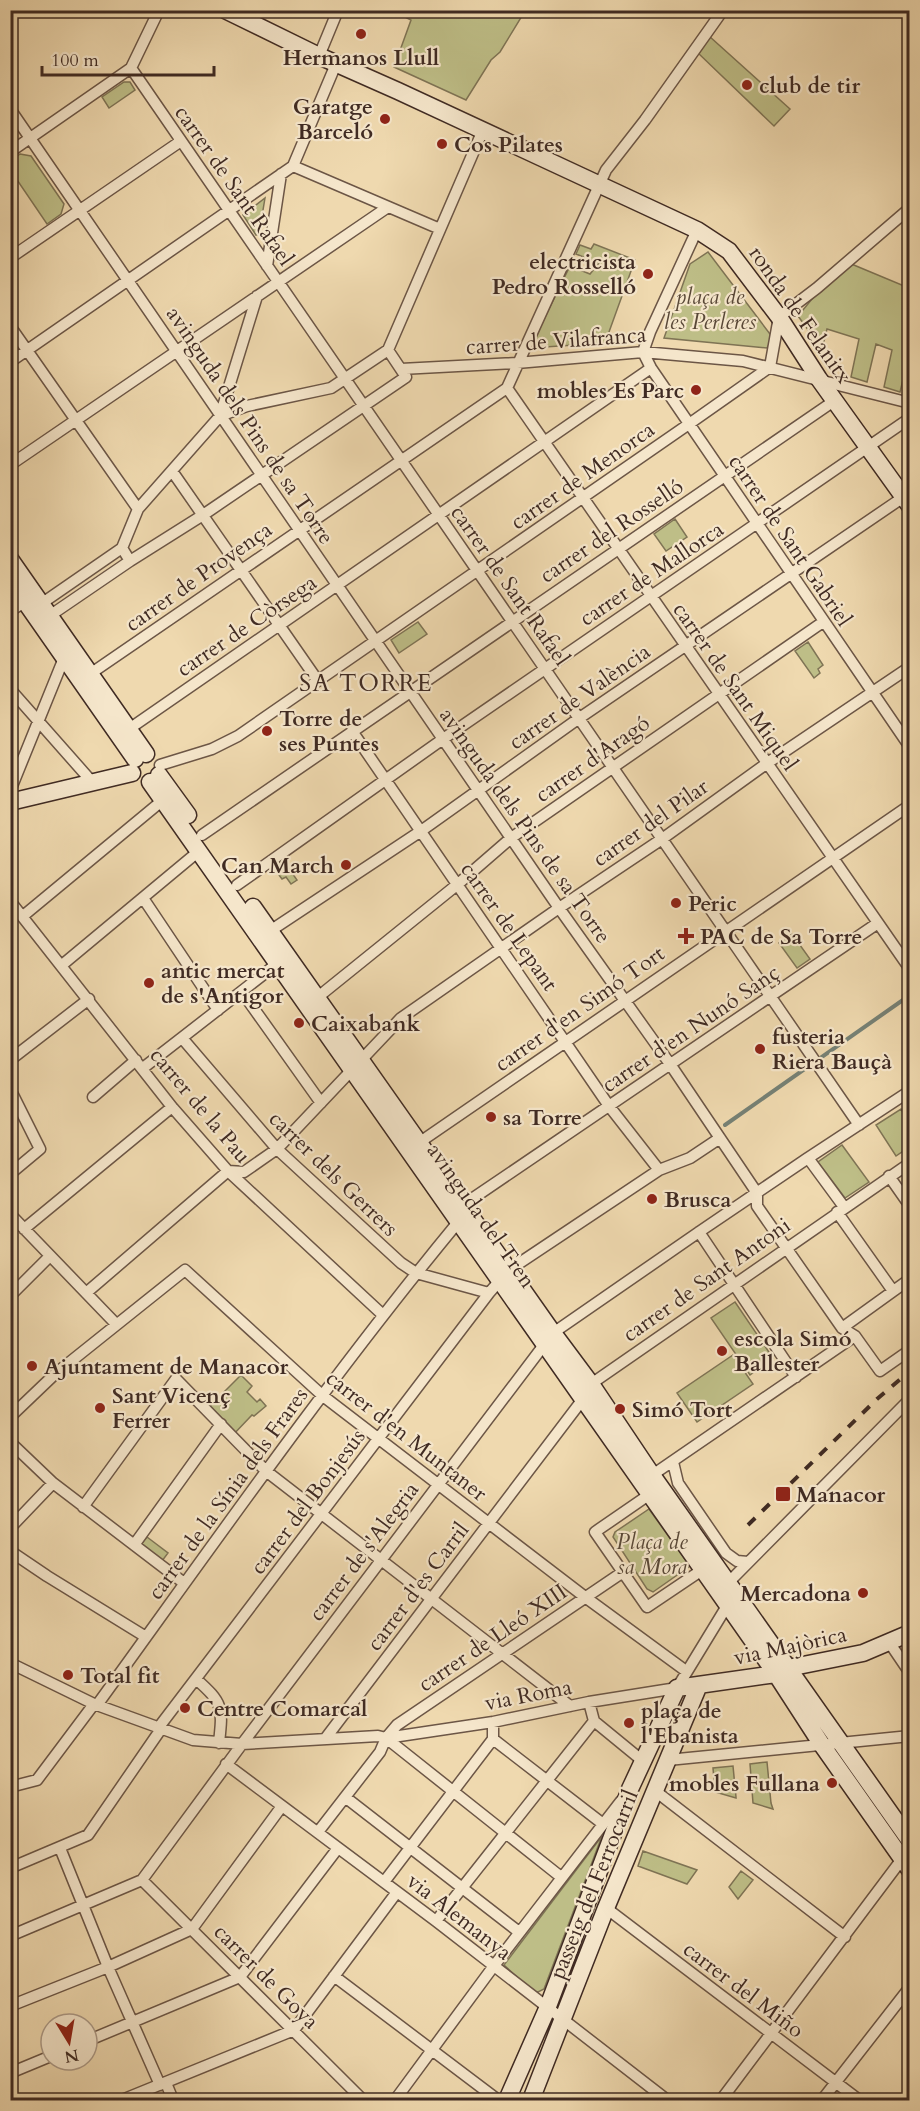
<svg xmlns="http://www.w3.org/2000/svg" width="920" height="2111" viewBox="0 0 920 2111" font-family="Cardo,serif">
  <style>
    .green { fill: #bebe87; stroke: #7f7455; stroke-width: 1.5 }
    .lines { fill: none; stroke-linecap: round; stroke-linejoin: round }
    .stream { stroke: #768175; stroke-width: 4 }
    .minor-casing { stroke: #6c5646; stroke-width: 13 }
    .secondary-casing { stroke: #402b23; stroke-width: 19 }
    .minor { stroke: #f5e6cb; stroke-width: 10 }
    .secondary { stroke: #f5e6cb; stroke-width: 16 }
    .rail { stroke: #402b23; stroke-width: 4; stroke-dasharray: 10 10; stroke-linecap: butt }
    .poi-dot { fill: #8f2418; stroke: #f5e6cb; stroke-width: 2 }
    .labels { text-anchor: middle; stroke-width: 4.5; stroke-linejoin: round; paint-order: stroke }
    .poi-label { font-size: 22px; font-weight: bold; fill: #402b23; stroke: #f5e6cb; text-anchor: start }
    .street-label { font-size: 22px; fill: #402b23; stroke: #f5e6cb }
    .park-label { font-size: 22px; font-style: italic; fill: #594837; stroke: #f5e6cb }
    .neighbourhood-label { font-size: 24px; letter-spacing: 1.5px; fill: #402b23; stroke: #f5e6cb }
  </style>
  <rect width="100%" height="100%" fill="#efd9af"/>
  <filter id="stains"><feTurbulence type="fractalNoise" baseFrequency=".00333" numOctaves="4"/><feColorMatrix values="0 0 0 0 .2 0 0 0 0 .09 0 0 0 0 .02 0 0 0 .5 -.17"/></filter>
  <radialGradient id="worn" r=".72"><stop offset=".6" stop-color="#630" stop-opacity="0"/><stop offset="1" stop-color="#630" stop-opacity=".3"/></radialGradient>
  <path class="green" d="M393 11H525L500 52 491 60 466 100 394 67 411 20Z
    M709 36 790 109 774 126 698 53Z
    M124 82H130L135 90 109 108 102 97Z
    M20 154 31 156 64 204 61 214 47 224 11 171V161Z
    M265 198 259 234 256 235 243 215Z
    M594 244 635 260 605 343 530 348 570 266 590 274 599 263 576 254 580 245 591 249Z
    M708 252 773 338 767 348 664 338 690 264Z
    M849 263 909 288V355L900 392 884 387 892 350 876 344 867 382 851 377 859 339 827 329 822 349 798 316 821 288Z
    M675 519 687 537 666 551 654 534Z
    M418 622 427 634 399 653 391 640Z
    M808 642 823 665 818 669 820 673 814 678 795 651Z
    M283 860 297 880 291 884 286 877 282 879 273 867Z
    M792 934 810 959 797 968 779 943Z
    M901 1109 909 1122V1147L896 1156 876 1125Z
    M842 1145 869 1182 845 1198 818 1162Z
    M735 1302 773 1358 750 1375 711 1318Z
    M733 1355 753 1384 697 1422 677 1393Z
    M241 1375 252 1386 247 1392 257 1402 260 1399 266 1406 254 1416 252 1415 232 1436 206 1410Z
    M649 1509 690 1566 653 1592 647 1589 613 1537 615 1532Z
    M147 1537 168 1553 162 1561 143 1548 142 1543Z
    M767 1762 771 1803 773 1809 753 1803 750 1764Z
    M733 1766 736 1797V1798L715 1792 713 1768Z
    M602 1836 544 1989 538 1992 532 1991 504 1965Z
    M643 1851 697 1870 687 1884 638 1866Z
    M741 1871 753 1880 738 1899 729 1887Z"/>
  <g class="lines">
    <path class="stream" d="M725 1125 910 995"/>
    <defs>
      <path id="minor" d="M723 10 645 120 606 170 507 388 910 969
        M10 11 11 10
        M319 56 338 10
        M131 68 859 1125
        M10 109 559 908 670 1064 757 1193V1206L842 1328
        M10 152 131 68 159 10
        M293 166 440 229
        M293 166 336 64
        M697 230 650 332 643 352 651 368 910 747
        M10 258 181 141
        M267 266 281 174
        M10 326 138 509
        M388 350 483 130
        M10 362 293 166
        M770 367 779 317 817 288 910 208
        M401 369 517 363 643 352 743 361 910 403
        M10 465 388 207
        M172 471 318 681
        M122 548 138 509 220 416 257 296
        M130 561 203 515 406 377 388 350 331 388 247 406 220 416
        M38 606 122 548
        M10 611 28 600
        M45 619 130 561 122 548
        M90 674 507 388
        M10 689 93 783
        M129 729 651 368
        M352 731 609 1106 659 1170
        M160 765 212 749 238 736 689 424 770 367
        M10 791 64 658
        M202 835 834 401
        M237 885 443 739 910 418
        M143 898 218 1010
        M10 901 172 1107 228 1171 383 1315
        M23 916 163 800
        M270 931 421 831 578 719 908 494
        M62 965 199 851
        M242 992 321 1103
        M313 1001 458 884 511 838 823 622
        M182 1038 277 1149 401 1263 416 1273 489 1293
        M10 1060 89 999
        M143 1068 278 963
        M10 1089 40 1149 10 1174
        M93 1097 136 1060
        M420 1142 910 805
        M889 1176 910 1206
        M463 1205 878 923
        M844 1207 808 1158 910 1091
        M837 1212 893 1291
        M10 1214 116 1324
        M24 1229 172 1107
        M699 1232 796 1377
        M910 1279 842 1328 855 1336 880 1371 910 1350
        M86 1293 228 1171 244 1172 277 1149 401 1018 559 908 662 839 766 764 910 667
        M10 1296 50 1256
        M591 1384 910 1163
        M10 1417 55 1374 185 1270 323 1396 585 1597 686 1671
        M10 1442 53 1483 184 1583
        M673 1462 678 1483 726 1553 737 1561 748 1562
        M648 1478 855 1336
        M653 1492 595 1532 647 1607 702 1570 706 1572
        M83 1507 176 1379 266 1471 570 1706
        M10 1528 53 1483
        M134 1545 221 1424
        M10 1551 47 1576 146 1637
        M723 1580 728 1583 910 1399
        M889 1642 910 1673
        M10 1663 94 1704 193 1740 242 1744 378 1736 386 1738 493 1722 589 1702 677 1688 730 1601
        M196 1679C223 1703 223 1707 219 1743
        M589 1702 594 1721 644 1762
        M97 1705C215 1542 331 1376 459 1221
        M386 1738 561 1877
        M325 1739 583 1399
        M493 1739 603 1824
        M668 1760 910 1736
        M226 1764 436 1921 667 2100
        M10 1787 37 1780 94 1704
        M654 1790 845 1937
        M345 1797 519 1932
        M318 1832 380 1752 386 1738 397 1725 623 1572
        M60 1848 108 1967 160 2085
        M10 1868 88 1835 161 1729 162 1723 489 1293 509 1270 659 1170 690 1158 720 1138
        M142 1880 363 2100
        M384 1882 493 1739V1722
        M606 1908 859 2100
        M436 1921 594 1721
        M10 1936 142 1880 242 1744 553 1333 699 1232 808 1158
        M334 1976 498 2100
        M10 2006 108 1967 192 1929 282 1806
        M87 2041 240 1977 338 1848
        M10 2073 51 2056
        M166 2083 173 2100
        M122 2100 294 2030 397 1892
        M395 2100 493 1967 621 1801
        M721 2100 902 1859
        M822 2100 910 1987"/>
      <path id="secondary" d="M225 10 319 56 398 91 697 230 729 251 779 317 819 379 910 506
        M10 559 146 754
        M10 580 135 759
        M159 775 188 815
        M150 782 776 1674 822 1745 910 1870
        M10 802 132 773
        M253 907 553 1333 591 1384 652 1475 910 1841
        M507 2100 547 2009 630 1789 677 1688 776 1674 788 1668 863 1653 910 1633
        M531 2100 606 1908 699 1685"/>
    </defs>
    <use href="#minor" class="minor-casing"/>
    <use href="#secondary" class="secondary-casing"/>
    <use href="#minor" class="minor"/>
    <use href="#secondary" class="secondary"/>
    <path class="rail" d="M748 1525 877 1399 910 1371"/>
  </g>
  <g class="poi-dot">
    <circle cx="361" cy="34" r="6"/>
    <circle cx="747" cy="85" r="6"/>
    <circle cx="385" cy="119" r="6"/>
    <circle cx="442" cy="144" r="6"/>
    <circle cx="648" cy="274" r="6"/>
    <circle cx="696" cy="390" r="6"/>
    <circle cx="267" cy="731" r="6"/>
    <circle cx="346" cy="865" r="6"/>
    <circle cx="676" cy="903" r="6"/>
    <path d="M683 927h6v6h6v6h-6v6h-6v-6h-6v-6h6z"/>
    <circle cx="149" cy="983" r="6"/>
    <circle cx="299" cy="1023" r="6"/>
    <circle cx="760" cy="1049" r="6"/>
    <circle cx="491" cy="1117" r="6"/>
    <circle cx="652" cy="1199" r="6"/>
    <circle cx="722" cy="1351" r="6"/>
    <circle cx="32" cy="1366" r="6"/>
    <circle cx="100" cy="1408" r="6"/>
    <circle cx="620" cy="1409" r="6"/>
    <rect x="775" y="1486" width="16" height="16" rx="3"/>
    <circle cx="863" cy="1593" r="6"/>
    <circle cx="68" cy="1675" r="6"/>
    <circle cx="185" cy="1708" r="6"/>
    <circle cx="629" cy="1723" r="6"/>
    <circle cx="832" cy="1783" r="6"/>
  </g>
  <g class="labels">
    <g class="poi-label">
      <text x="361" y="65" text-anchor="middle">Hermanos Llull</text>
      <text x="759" y="93">club de tir</text>
      <text x="373" y="114" text-anchor="end">Garatge<tspan x="373" dy="25">Barceló</tspan></text>
      <text x="454" y="152">Cos Pilates</text>
      <text x="636" y="269" text-anchor="end">electricista<tspan x="636" dy="25">Pedro Rosselló</tspan></text>
      <text x="684" y="398" text-anchor="end">mobles Es Parc</text>
      <text x="279" y="726">Torre de<tspan x="279" dy="25">ses Puntes</tspan></text>
      <text x="334" y="873" text-anchor="end">Can March</text>
      <text x="688" y="911">Peric</text>
      <text x="700" y="944">PAC de Sa Torre</text>
      <text x="161" y="978">antic mercat<tspan x="161" dy="25">de s'Antigor</tspan></text>
      <text x="311" y="1031">Caixabank</text>
      <text x="772" y="1044">fusteria<tspan x="772" dy="25">Riera Bauçà</tspan></text>
      <text x="503" y="1125">sa Torre</text>
      <text x="664" y="1207">Brusca</text>
      <text x="734" y="1346">escola Simó<tspan x="734" dy="25">Ballester</tspan></text>
      <text x="44" y="1374">Ajuntament de Manacor</text>
      <text x="112" y="1403">Sant Vicenç<tspan x="112" dy="25">Ferrer</tspan></text>
      <text x="632" y="1417">Simó Tort</text>
      <text x="796" y="1502">Manacor</text>
      <text x="851" y="1601" text-anchor="end">Mercadona</text>
      <text x="80" y="1683">Total fit</text>
      <text x="197" y="1716">Centre Comarcal</text>
      <text x="641" y="1718">plaça de<tspan x="641" dy="25">l'Ebanista</tspan></text>
      <text x="820" y="1791" text-anchor="end">mobles Fullana</text>
    </g>
    <g class="street-label">
      <text transform="translate(235 185) rotate(55)" y="8">carrer de Sant Rafael</text>
      <text transform="translate(801 314) rotate(55)" y="8">ronda de Felanitx</text>
      <text transform="translate(556 340) rotate(-4)" y="8">carrer de Vilafranca</text>
      <text transform="translate(251 425) rotate(56)" y="8">avinguda dels Pins de sa Torre</text>
      <text transform="translate(582 475) rotate(-35)" y="8">carrer de Menorca</text>
      <text transform="translate(611 530) rotate(-34)" y="8">carrer del Rosselló</text>
      <text transform="translate(791 540) rotate(56)" y="8">carrer de Sant Gabriel</text>
      <text transform="translate(651 573) rotate(-34)" y="8">carrer de Mallorca</text>
      <text transform="translate(198 576) rotate(-35)" y="8">carrer de Provença</text>
      <text transform="translate(511 585) rotate(55)" y="8">carrer de Sant Rafael</text>
      <text transform="translate(246 625) rotate(-34)" y="8">carrer de Còrsega</text>
      <text transform="translate(736 686) rotate(55)" y="8">carrer de Sant Miquel</text>
      <text transform="translate(579 696) rotate(-35)" y="8">carrer de València</text>
      <text transform="translate(592 758) rotate(-35)" y="8">carrer d'Aragó</text>
      <text transform="translate(650 822) rotate(-35)" y="8">carrer del Pilar</text>
      <text transform="translate(526 825) rotate(55)" y="8">avinguda dels Pins de sa Torre</text>
      <text transform="translate(510 926) rotate(55)" y="8">carrer de Lepant</text>
      <text transform="translate(579 1008) rotate(-35)" y="8">carrer d'en Simó Tort</text>
      <text transform="translate(690 1028) rotate(-34)" y="8">carrer d'en Nunó Sanç</text>
      <text transform="translate(201 1105) rotate(50)" y="8">carrer de la Pau</text>
      <text transform="translate(334 1173) rotate(44)" y="8">carrer dels Gerrers</text>
      <text transform="translate(482 1215) rotate(55)" y="8">avinguda del Tren</text>
      <text transform="translate(706 1279) rotate(-35)" y="8">carrer de Sant Antoni</text>
      <text transform="translate(407 1435) rotate(38)" y="8">carrer d'en Muntaner</text>
      <text transform="translate(227 1493) rotate(-54)" y="8">carrer de la Sínia dels Frares</text>
      <text transform="translate(307 1501) rotate(-53)" y="8">carrer del Bonjesús</text>
      <text transform="translate(363 1551) rotate(-53)" y="8">carrer de s'Alegria</text>
      <text transform="translate(417 1586) rotate(-53)" y="8">carrer d'es Carril</text>
      <text transform="translate(492 1637) rotate(-34)" y="8">carrer de Lleó XIII</text>
      <text transform="translate(790 1645) rotate(-12)" y="8">via Majòrica</text>
      <text transform="translate(528 1694) rotate(-11)" y="8">via Roma</text>
      <text transform="translate(593 1884) rotate(-68)" y="8">passeig del Ferrocarril</text>
      <text transform="translate(460 1916) rotate(38)" y="8">via Alemanya</text>
      <text transform="translate(267 1976) rotate(45)" y="8">carrer de Goya</text>
      <text transform="translate(744 1989) rotate(37)" y="8">carrer del Miño</text>
    </g>
    <g class="park-label">
      <text x="710" y="304">plaça de<tspan x="710" dy="25">les Perleres</tspan></text>
      <text x="652" y="1549">Plaça de<tspan x="652" dy="25">sa Mora</tspan></text>
    </g>
    <g class="neighbourhood-label">
      <text x="366" y="691">SA TORRE</text>
    </g>
  </g>
  <rect width="920" height="2111" fill="none" stroke="#efd9af" stroke-width="36"/>
  <rect x="12" y="12" width="896" height="2087" fill="none" stroke="#402b23" stroke-width="3"/>
  <rect x="18" y="18" width="884" height="2075" fill="none" stroke="#402b23" stroke-width="1.5"/>
  <g transform="translate(69 2042) rotate(169)"><circle r="28" fill="#f5e6cb" stroke="#ad9b88" stroke-width="1.5"/>
  <path d="M0-4.5L10 22L0 15L-10 22Z" fill="#8f2418"/>
  <text y="-9" font-size="16" font-weight="bold" text-anchor="middle" fill="#402b23">N</text>
  </g>
  <path d="M42 66v9h172v-9" fill="none" stroke="#402b23" stroke-width="3"/>
  <text x="51" y="66" font-size="18" fill="#402b23" stroke="#f5e6cb" stroke-width="4.5" paint-order="stroke">100 m</text>
  <rect width="100%" height="100%" filter="url(#stains)"/>
  <rect width="100%" height="100%" fill="url(#worn)"/>
</svg>
